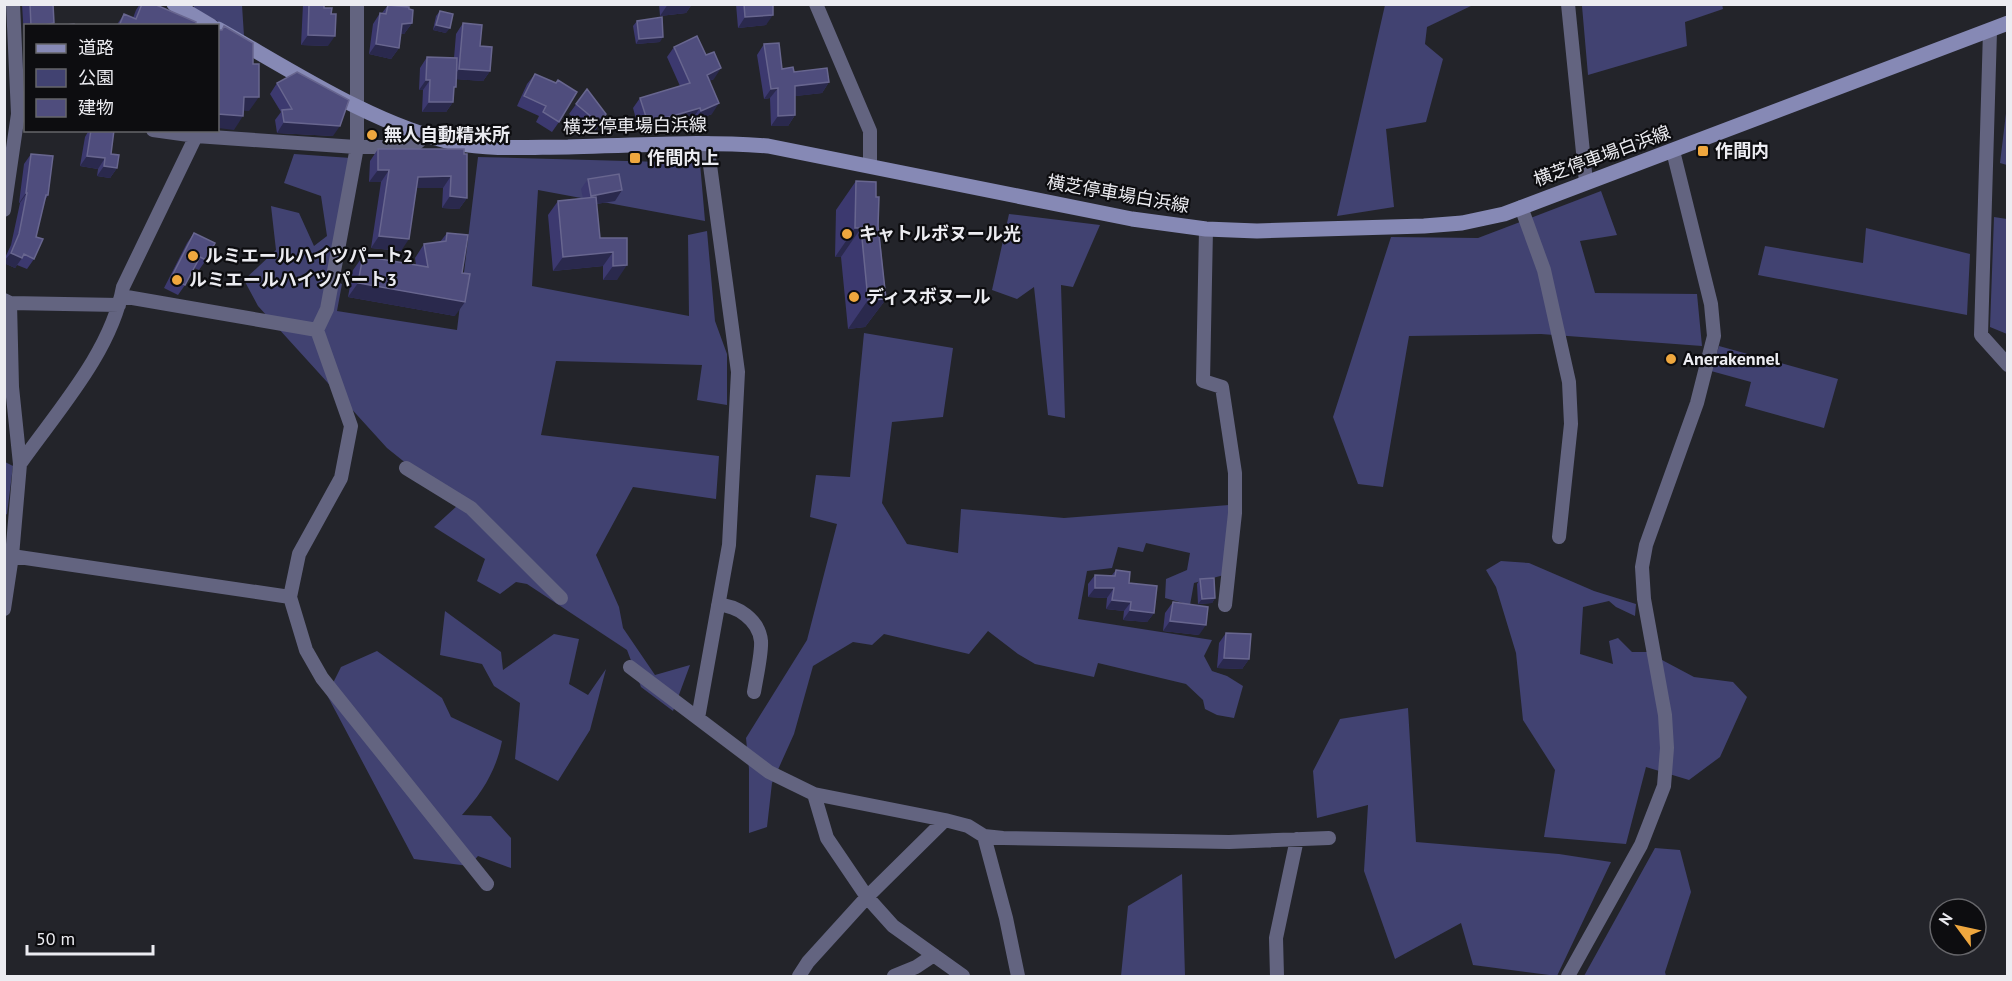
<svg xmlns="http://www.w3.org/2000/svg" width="2012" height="981" viewBox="0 0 2012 981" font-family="'PT Sans','Noto Sans JP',sans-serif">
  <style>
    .green { fill: #414271 }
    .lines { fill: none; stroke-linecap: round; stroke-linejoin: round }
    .minor { stroke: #636480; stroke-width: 14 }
    .secondary { stroke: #8689b5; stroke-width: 15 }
    .wall { fill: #3c396f }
    .shaded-wall { fill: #2a294d }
    .building { fill: #4f4d7d; stroke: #68668f; stroke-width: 1.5 }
    .poi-dot { fill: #efa73e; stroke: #0d0d10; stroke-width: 2 }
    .labels { text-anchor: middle; stroke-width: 4.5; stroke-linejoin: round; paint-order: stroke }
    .street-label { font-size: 18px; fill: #ececf1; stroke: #0d0d10 }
    .poi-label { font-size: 18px; font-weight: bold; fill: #ececf1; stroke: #0d0d10; text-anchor: start }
  </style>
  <rect width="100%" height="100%" fill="#23242a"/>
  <path class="green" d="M1590 4H1722L1723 9 1685 22 1687 46 1588 75 1582 6Z
    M194 5H242L244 36 194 8Z
    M1385 5H1473L1427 27 1425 44 1443 59 1426 122 1386 129 1394 207 1337 216Z
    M2007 105V165L2000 163Z
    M294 154 351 158 327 278 342 284 337 311 457 330 478 157 700 163 705 221 538 190 532 286 689 316 688 235 707 231 715 321 727 354V405L697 400 702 365 556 361 541 435 719 456 716 499 633 487 596 555 619 607 623 628 655 675 690 665 673 711 641 687 627 650 527 584 516 582 500 594 477 581 485 559 434 527 458 505 387 448 258 306 244 280 276 250 271 206 299 213 314 246 327 236 321 196 284 183Z
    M1601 191 1617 235 1580 241 1595 293 1697 294 1702 346 1541 334 1409 336 1383 487 1358 484 1333 417 1391 237 1478 238Z
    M1009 214 1100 225 1073 287 1061 285 1065 418 1048 415 1034 287 1017 299 992 290Z
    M1994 217 2007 219V334L1990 327Z
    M1866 228 1970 254 1967 315 1758 275 1765 246 1863 263Z
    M864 333 953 348 943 417 892 422 882 503 907 544 958 553 961 509 1064 518 1229 505 1224 575 1194 583 1190 605 1165 598 1166 579 1187 570 1190 553 1146 543 1143 552 1118 547 1112 568 1087 571 1078 619 1212 640 1204 656 1212 671 1227 676 1243 686 1234 718 1217 715 1205 709 1203 700 1186 684 1098 663 1094 677 1035 664 1018 654 988 631 969 654 884 634 872 645 853 642 813 666 794 734 772 783 767 827 749 833V769L746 738 807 640 837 524 810 517 816 475 850 477Z
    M1719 346 1838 379 1824 428 1745 406 1751 382 1711 371Z
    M5 462 13 466 7 514 5 515Z
    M1501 561 1529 563 1594 591 1636 604 1635 616 1616 607 1609 601 1583 607 1580 654 1613 664 1609 641 1618 638 1632 652H1647L1694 677 1733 682 1747 697 1720 757 1689 780 1646 767 1626 844 1544 837 1555 770 1523 720 1516 653 1496 587 1486 570Z
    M445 611 501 652 503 670 554 634 579 639 569 684 588 695 606 669 590 730 558 781 515 759 520 703 494 686 482 664 440 655Z
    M377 651 442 698 451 717 502 741C496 771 482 793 462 815L491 816 511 838V868L478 856 469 866 414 859 327 695 341 667Z
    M1408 708 1416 842 1559 854 1611 862 1557 976 1473 965 1461 923 1395 959 1364 871 1368 805 1317 818 1313 771 1340 719Z
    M1655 848 1680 850 1691 892 1665 972 1666 976H1584Z
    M1182 874 1185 976H1121L1128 906Z"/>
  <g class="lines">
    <path class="minor" d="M816 4 870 131V165
      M1568 4 1586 182
      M1990 31 1981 335 2008 365
      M153 130 196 136 356 147H404L417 143 426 135
      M1521 207 1544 270 1569 382 1571 424 1559 537
      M4 210 18 114 13 4
      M1206 229 1203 381 1222 387 1235 473V513L1225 605
      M121 296 317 330 351 426 341 478 299 554 290 597 306 650 322 678 487 884
      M4 300 10 303 119 305
      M317 330 327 309 357 147V4
      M20 464C58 410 111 352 123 287L196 136
      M406 468 471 508 561 598
      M12 556 290 597
      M718 605C737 605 759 620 761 641 762 653 756 679 754 692
      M4 609 12 556 20 464 12 387 10 303
      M630 667 769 772 814 794 945 820 968 826 984 836 1003 838 1229 842 1329 838
      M698 718 729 545 738 372 707 143
      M814 794 827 838 867 897 893 926 963 976
      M984 836 1006 918 1018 976
      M799 976 808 962 867 897 945 820
      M894 976 916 967 934 955
      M1277 976 1276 938 1297 839
      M1568 976 1641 845 1664 786 1667 748 1665 715 1644 599 1642 567 1646 545 1697 403 1714 336 1711 304 1673 151"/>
    <path class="secondary" d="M174 4 211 26
      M218 29C289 69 375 126 455 143 491 150 531 147 568 147 635 145 702 141 768 146L1132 219 1206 229 1257 231 1424 226 1462 223 1504 214 2008 23"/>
  </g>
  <path class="wall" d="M22 4H53L54 23 53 26H26V37H24Z
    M140 4H154L195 26H116L124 14 133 18 136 10Z
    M303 4H324L328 46 301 45Z
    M659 4H692L686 13 660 16Z
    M736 4H773L766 25 738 28Z
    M388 5 412 23 404 34H401L399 48 391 59 369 54 373 24 380 13H382Z
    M440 11 446 33 433 30 436 16Z
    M637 21 660 42 636 44 633 26Z
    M463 23 480 46 490 71 483 81 456 79 454 90 453 102 446 112H422L423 90H419L420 68 427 57 454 58 456 34Z
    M764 44 782 69 829 82 822 93 795 96V115L788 126H771L770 98 764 99 757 55Z
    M674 47 714 79 709 81 712 114 694 121 693 118 640 134 633 108 640 98 680 86 667 57Z
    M535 74 559 122 552 132 536 122 539 116 517 106 527 84Z
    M277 83 333 136 277 133 275 120 281 112 270 94Z
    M587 89 600 124 593 134 569 114Z
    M89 130H114L111 154 117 168 110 178 97 176 98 169 80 166 85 137Z
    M378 149H464L467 198 459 209 442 208 443 188H417L401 251 371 248 381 182H369L370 161Z
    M31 154 48 195 45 200 36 237 34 259 27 269 17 265 15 268 4 263V260L11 245 20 203H19L24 164Z
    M588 179 622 190 615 201 596 204 600 238H627L617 280H603V266L553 271 548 215 558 201 583 198 581 189Z
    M856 181 876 197 886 299 865 327 848 329 841 257H835L836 210Z
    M194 233 206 260 199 270 194 268 185 285 178 295 164 288 187 243Z
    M447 233 455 316 348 297 353 270 363 256 416 265 415 258 424 244 440 242Z
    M1116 570 1129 583 1154 613 1147 622 1123 620 1124 611 1106 609 1107 598 1088 597V584L1095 575H1112Z
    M1200 579 1215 598 1212 603 1198 604 1197 584Z
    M1173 602 1199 635 1163 631 1165 613Z
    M1226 633 1249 659 1242 669 1217 668 1219 643Z"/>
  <path class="shaded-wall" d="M668 4H692L686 13 660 16Z
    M773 15 766 25 738 28 745 17Z
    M412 23 404 34H395L402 24Z
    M436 25 450 28 446 33 433 30Z
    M308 35 335 36 328 46 301 45Z
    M663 37 660 42 636 44 639 39Z
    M376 44 399 48 391 59 369 54Z
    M721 68 714 79 699 85 707 75Z
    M459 69 490 71 483 81 452 79Z
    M426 80H430L423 90H419Z
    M829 82 822 93 788 97 795 86Z
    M778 88 770 98 764 99 771 89Z
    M244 97H259L249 111 234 110Z
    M429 102H453L446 112H422Z
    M719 103 712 114 694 121 701 111Z
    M700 108 693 118 640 134 648 123Z
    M218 114 243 116 234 130 218 128Z
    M795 115 788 126H771L778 116Z
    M284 122 340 126 333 136 277 133Z
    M87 156 105 158 98 169 80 166Z
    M104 166 117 168 110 178 97 176Z
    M378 170H389L381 182H369Z
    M451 176 443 188H410L418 177Z
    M622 190 615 201 584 206 591 196Z
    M26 193H27L20 203H19Z
    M450 196 467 198 459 209 442 208Z
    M855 228H861L841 257H835Z
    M379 236 409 239 401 251 371 248Z
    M613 252 603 266 553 271 563 257Z
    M11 253 22 258 15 268 4 263V261Z
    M627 265 617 280H603L613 266Z
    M358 283 465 302 455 316 348 297Z
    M886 299 865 327 848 329 868 300Z
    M1095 588H1114L1107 598 1088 597Z
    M1215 598 1212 603 1198 604 1202 599Z
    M1112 600 1131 602 1124 611 1106 609Z
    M1130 610 1154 613 1147 622 1123 620Z
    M1170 621 1206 625 1199 635 1163 631Z
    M1224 658 1249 659 1242 669 1217 668Z"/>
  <path class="building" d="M30 4H53L54 23 40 26H31Z
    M142 4H154L196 22 195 26H119L124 14 136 19Z
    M309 4H324V8H332L331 14H336L335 36 308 35Z
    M744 4H773V15L745 17Z
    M388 5 409 7V9L413 10 412 23 402 24 399 48 376 44 380 13 386 14Z
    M440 11 453 14 450 28 436 25Z
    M662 17 663 37 639 39 637 21Z
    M463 23 482 25 480 46 492 47 490 71 459 69Z
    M74 24V26H57Z
    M224 26 253 43V64H259V97H244L243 116 218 114V30H222Z
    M697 36 706 55 714 52 721 68 707 75 719 103 701 111 700 108 648 123 640 98 690 83 674 47Z
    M779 43 782 69 793 67 794 72 827 68 829 82 795 86V115L778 116V88L771 89 764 44Z
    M427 57 457 58 456 87H454L453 102H429L430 80H426Z
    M297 72 349 100 340 126 284 122 282 110 292 109 277 83Z
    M535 74 556 83 558 80 577 92 559 122 543 112 546 106 524 96Z
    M587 89 606 114 600 124 576 104Z
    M91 130H114L111 154 119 155 117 168 104 166 105 158 87 156Z
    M378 149H464V154H467V198L450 196 451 176 418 177 409 239 379 236 389 170H378Z
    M31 154 53 156 48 195H46L36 237 43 239 34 259 24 254 22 258 11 253 19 234 27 193H26Z
    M619 174 622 190 591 196 588 179Z
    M856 181 876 182V197H879L878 226 886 299 868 300 861 228H855Z
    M596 197 600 238H627V265L613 266V252L563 257 558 201Z
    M194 233 215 243 206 260 200 257 185 285 171 278Z
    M447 233 468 235 462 273 470 274 465 302 358 283 363 256 428 267 424 244 446 241Z
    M1116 570 1130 572 1129 583 1157 586 1154 613 1130 610 1131 602 1112 600 1114 588H1095V575L1115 576Z
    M1214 578 1215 598 1202 599 1200 579Z
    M1173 602 1208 607 1206 625 1170 621Z
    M1226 633 1251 634 1249 659 1224 658Z"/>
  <g class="poi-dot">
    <circle cx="372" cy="135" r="6"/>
    <rect x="1697" y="145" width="12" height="12" rx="3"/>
    <rect x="629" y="152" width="12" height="12" rx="3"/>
    <circle cx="847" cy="234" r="6"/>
    <circle cx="193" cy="256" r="6"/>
    <circle cx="177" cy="280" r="6"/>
    <circle cx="854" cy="297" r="6"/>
    <circle cx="1671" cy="359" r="6"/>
  </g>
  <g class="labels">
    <g class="street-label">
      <text transform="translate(635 126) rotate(-1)" y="6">横芝停車場白浜線</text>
      <text transform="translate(1602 156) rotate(-20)" y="6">横芝停車場白浜線</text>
      <text transform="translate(1118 194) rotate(10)" y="6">横芝停車場白浜線</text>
    </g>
    <g class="poi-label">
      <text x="384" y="141">無人自動精米所</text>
      <text x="1715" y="157">作間内</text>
      <text x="647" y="164">作間内上</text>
      <text x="859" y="240">キャトルボヌール光</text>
      <text x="205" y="262">ルミエールハイツパート2</text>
      <text x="189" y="286">ルミエールハイツパート3</text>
      <text x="866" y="303">ディスボヌール</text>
      <text x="1683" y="365">Anerakennel</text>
    </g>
  </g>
  <rect width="2012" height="981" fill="none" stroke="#ececf1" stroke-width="12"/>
  <rect x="24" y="24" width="195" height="108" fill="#0d0d10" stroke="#66666a" stroke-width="1.5"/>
  <rect x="36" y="44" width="30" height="9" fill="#8689b5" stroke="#66666a" stroke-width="1.5"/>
  <text x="78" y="54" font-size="18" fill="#ececf1">道路</text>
  <rect x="36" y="69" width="30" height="18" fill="#414271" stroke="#66666a" stroke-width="1.5"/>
  <text x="78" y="84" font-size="18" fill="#ececf1">公園</text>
  <rect x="36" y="99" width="30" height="18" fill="#4f4d7d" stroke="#66666a" stroke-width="1.5"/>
  <text x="78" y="114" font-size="18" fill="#ececf1">建物</text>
  <g transform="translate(1958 927) rotate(303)"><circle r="28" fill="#0d0d10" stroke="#66666a" stroke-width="1.5"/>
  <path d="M0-4.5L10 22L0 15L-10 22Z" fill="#efa73e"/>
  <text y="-9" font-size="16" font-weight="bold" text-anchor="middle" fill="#ececf1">N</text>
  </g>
  <path d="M27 945v9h126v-9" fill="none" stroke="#ececf1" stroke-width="3"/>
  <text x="36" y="945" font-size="18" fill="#ececf1" stroke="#0d0d10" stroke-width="4.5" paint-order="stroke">50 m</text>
</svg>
